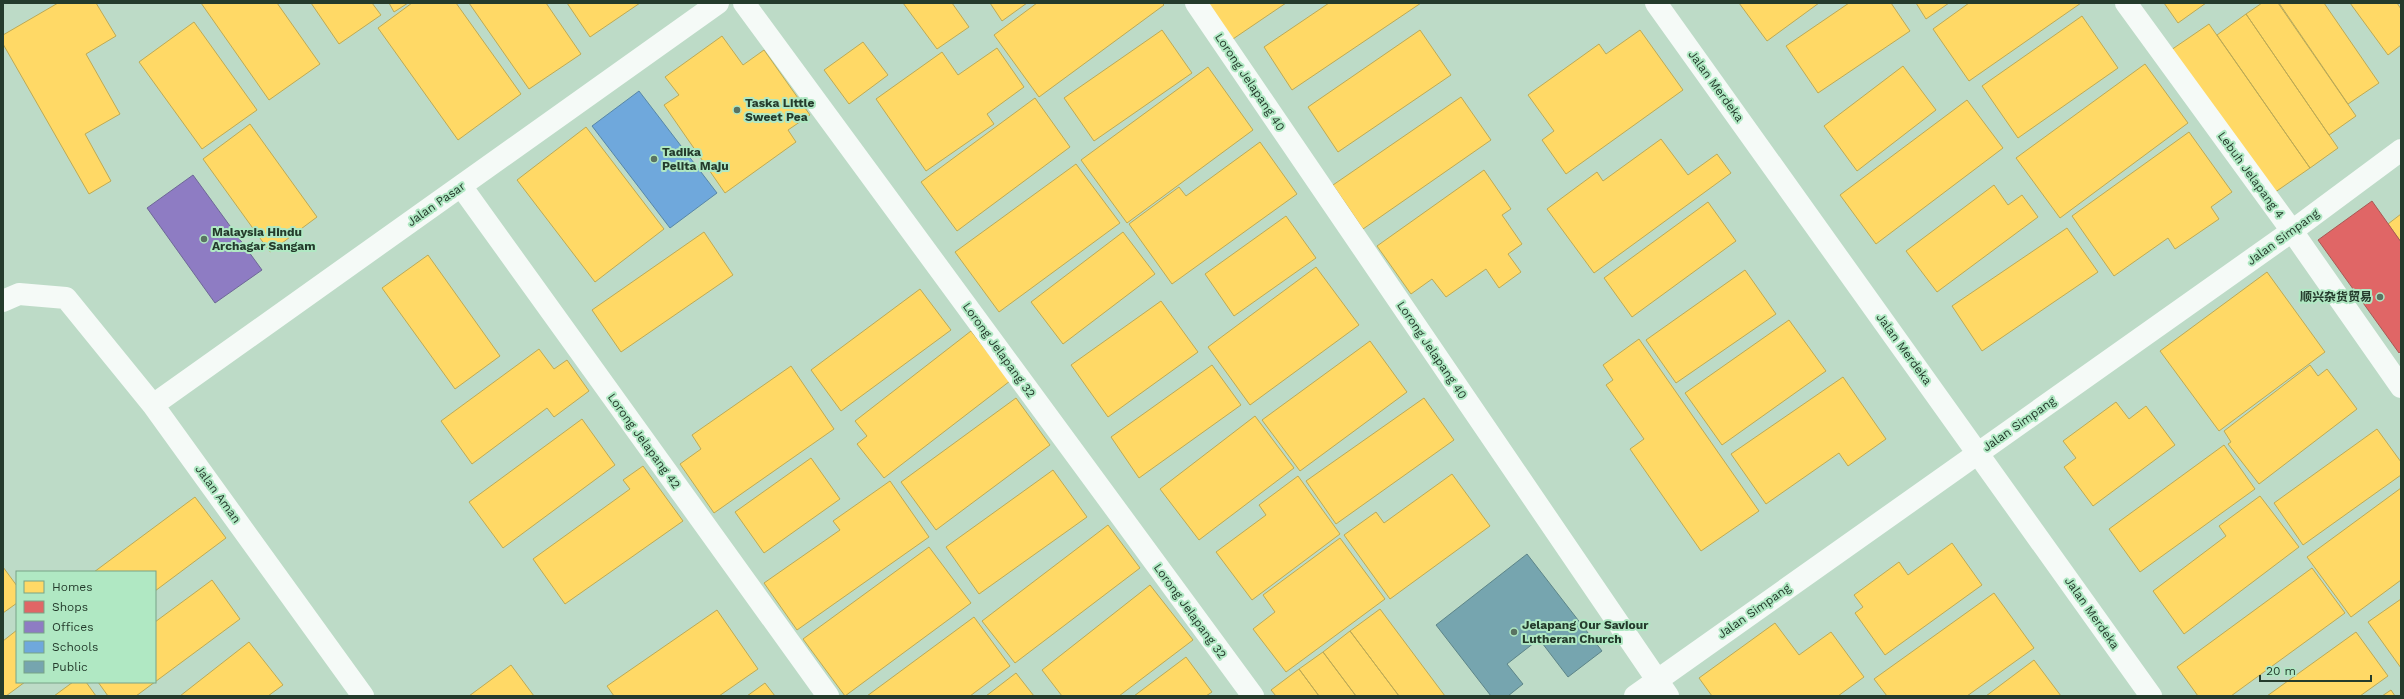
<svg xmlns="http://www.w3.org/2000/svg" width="2404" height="699" viewBox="0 0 2404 699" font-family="'Work Sans','Noto Sans SC',sans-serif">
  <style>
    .homes { fill: #ffd966; stroke: #bdaa55 }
    .shops { fill: #e06666; stroke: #a85955 }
    .offices { fill: #8e7cc3; stroke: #6e6896 }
    .schools { fill: #6fa8dc; stroke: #5887a7 }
    .public { fill: #76a5af; stroke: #5d8588 }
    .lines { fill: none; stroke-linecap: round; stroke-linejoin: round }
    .minor { stroke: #f5faf7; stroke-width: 22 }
    .poi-dot { fill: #5a7362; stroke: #b0e8c3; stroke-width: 1.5 }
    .labels { text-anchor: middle; stroke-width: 4; stroke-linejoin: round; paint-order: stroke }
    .street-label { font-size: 12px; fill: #243b2c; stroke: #b0e8c3 }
    .poi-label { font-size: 12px; font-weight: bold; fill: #243b2c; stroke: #b0e8c3; text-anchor: start }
  </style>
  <rect width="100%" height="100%" fill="#bddbc7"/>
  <path class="homes" d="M96 3 116 36 86 54 120 114 85 134 111 181 89 194 3 44V35L58 3Z
    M201 3H277L320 64 269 100Z
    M311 3H372L381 15 339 44Z
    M389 3H408L394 12Z
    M412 3H456L521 94 458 140 378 28Z
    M469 3H546L581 54 529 89Z
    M567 3H640L590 37Z
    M903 3H952L969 27 937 49Z
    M990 3H1027L1002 21Z
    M1037 3H1162L1164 5 1039 97 994 35Z
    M1204 3H1286L1230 41Z
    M1329 3H1421L1292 90 1264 47Z
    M1739 3H1819L1767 41Z
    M1849 3H1891L1910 31 1818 93 1786 46Z
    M1916 3H1949L1926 19Z
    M1969 3H2081L1969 81 1933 29Z
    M2164 3H2206L2178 23Z
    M2262 3H2278L2356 116 2329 135 2246 14Z
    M2279 3H2324L2379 83 2348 104Z
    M2350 3H2397L2401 9V45L2388 55Z
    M2246 14 2338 148 2310 168 2217 35Z
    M2082 16 2118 68 2018 138 1982 86Z
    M194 22 257 110 202 149 139 62Z
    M2209 24 2310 168 2271 195 2171 50Z
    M1162 30 1192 73 1094 141 1064 98Z
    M1420 30 1451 75 1338 152 1308 107Z
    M1640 30 1683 90 1566 174 1542 140 1554 131 1528 95 1599 44 1606 54Z
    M722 36 743 65 764 50 810 115 788 130 796 142 725 193 664 105 679 95 665 77Z
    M863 42 888 75 849 104 824 70Z
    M997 48 1024 87 987 114 994 124 926 171 876 99 942 52 958 75Z
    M2145 64 2188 123 2060 218 2016 158Z
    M1903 66 1936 110 1857 171 1824 126Z
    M1208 67 1253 130 1127 223 1081 160Z
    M1461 97 1491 140 1363 229 1333 185Z
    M1035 98 1070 147 957 231 921 182Z
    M1967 100 2003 148 1876 244 1840 195Z
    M250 124 317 217 270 252 203 159Z
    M586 127 664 229 595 282 517 180Z
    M2189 132 2232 192 2211 207 2219 219 2175 249 2168 238 2114 276 2072 216Z
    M1661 139 1688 175 1717 154 1731 173 1594 273 1547 209 1597 172 1603 181Z
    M1260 142 1297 194 1172 284 1129 224 1179 187 1186 196Z
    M1076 164 1120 223 999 312 955 252Z
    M1484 170 1511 209 1502 215 1522 244 1508 254 1521 272 1499 288 1486 269 1446 297 1432 279 1411 294 1377 246Z
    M1994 185 2008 205 2022 195 2038 217 1937 292 1906 251Z
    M1708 202 1736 241 1632 317 1604 278Z
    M2401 214V242L2388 224Z
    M1286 216 1316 258 1234 316 1205 274Z
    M2067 228 2098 272 1982 351 1952 306Z
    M704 232 733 275 621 352 592 310Z
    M1123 232 1155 274 1063 344 1031 302Z
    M428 255 500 356 455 389 382 288Z
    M1316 267 1359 325 1250 405 1208 347Z
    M1745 270 1776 314 1676 383 1646 340Z
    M2267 272 2325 352 2219 431 2160 351Z
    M920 289 951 330 841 411 811 370Z
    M1161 301 1198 352 1108 417 1071 365Z
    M1789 320 1826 371 1722 445 1685 393Z
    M971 331 1010 381 884 478 857 444 867 436 855 421Z
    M1639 339 1759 511 1701 551 1630 449 1644 439 1606 385 1613 380 1603 365Z
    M1370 341 1407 392 1300 471 1262 420Z
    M539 349 554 369 567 360 589 391 554 417 547 408 472 464 441 421Z
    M1212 365 1241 405 1139 478 1111 437Z
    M2310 365 2318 376 2327 369 2357 409 2259 484 2228 444 2231 442 2224 431Z
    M791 366 834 429 714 513 680 464 701 449 692 435Z
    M1843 377 1886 439 1848 466 1839 453 1766 504 1731 454Z
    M1016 398 1050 445 936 530 901 482Z
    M1424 398 1454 440 1336 524 1306 481Z
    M2116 402 2129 419 2146 406 2175 445 2093 506 2064 467 2076 458 2063 441Z
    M1255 416 1294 468 1199 540 1160 489Z
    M582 419 615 465 503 548 469 502Z
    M2377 429 2401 462V475L2303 545 2274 503Z
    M2224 445 2255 489 2140 572 2109 529Z
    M811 458 840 499 764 553 735 512Z
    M643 466 683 521 565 604 533 559 630 489 623 480Z
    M1053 470 1087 517 979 594 946 547Z
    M1452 474 1490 526 1390 599 1344 535 1376 512 1384 523Z
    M1298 476 1340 534 1252 600 1216 552 1266 515 1259 505Z
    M890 481 929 537 797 630 764 583 840 530 833 521Z
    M2401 488V580L2351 617 2307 557Z
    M2260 496 2299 547 2184 634 2153 591 2226 536 2219 526Z
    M195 497 226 538 155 591V572H94Z
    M1108 525 1140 568 1015 663 982 621Z
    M1340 538 1385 599 1286 672 1253 629 1275 612 1263 595Z
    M1952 543 1982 585 1885 655 1855 613 1863 607 1854 595 1899 562 1908 575Z
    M929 547 971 603 845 696 803 639Z
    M3 567 17 586V603L3 613Z
    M2312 568 2345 613 2231 696H2198L2177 667Z
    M212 580 240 619 136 696H108L98 682H155V622Z
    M1150 585 1193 640 1119 696H1062L1042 670Z
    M1994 593 2034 648 1967 696H1887L1874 679Z
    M2401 599V668L2368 622Z
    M1380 609 1445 696H1399L1350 631Z
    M717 610 758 669 719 696H614L607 686Z
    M974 617 1010 666 970 696H867Z
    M1775 623 1799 655 1831 632 1864 677 1838 696H1712L1699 678Z
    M17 630V682H25L6 696H3V641Z
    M1350 631 1399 696H1356L1323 652Z
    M2356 632 2388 676 2360 696H2267Z
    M249 642 283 685 268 696H180Z
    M1323 652 1356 696H1319L1299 669Z
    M1186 657 1212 692 1206 696H1134Z
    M2034 660 2061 696H1986Z
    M511 665 534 696H469Z
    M1299 669 1319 696H1276L1271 690Z
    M1016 673 1034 696H986Z
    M73 682H86L96 696H54Z
    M765 683 775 696H747Z
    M2391 690 2395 696H2382Z"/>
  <path class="shops" d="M2372 201 2401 242V351L2399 353 2318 240Z"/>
  <path class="offices" d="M193 175 262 270 215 303 147 208Z"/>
  <path class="schools" d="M639 91 717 193 670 228 592 126Z"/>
  <path class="public" d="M1527 554 1602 651 1568 677 1539 639 1507 664 1523 684 1508 696H1491L1436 625Z"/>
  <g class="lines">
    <path class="minor" d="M744 3 1253 696
      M1196 3 1668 696
      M1656 3 2151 696
      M2126 3 2292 231 2401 387
      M461 186 828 696
      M3 301 19 294 66 298 153 405 363 696
      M153 405 718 3
      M1635 696 2292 231 2401 150"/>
  </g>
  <g class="poi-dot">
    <circle cx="737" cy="110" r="4"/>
    <circle cx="654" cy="159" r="4"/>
    <circle cx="204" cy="239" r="4"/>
    <circle cx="2380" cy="297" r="4"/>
    <circle cx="1514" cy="632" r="4"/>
  </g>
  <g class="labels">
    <g class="street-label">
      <text transform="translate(1250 82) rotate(56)" y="4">Lorong Jelapang 40</text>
      <text transform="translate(1716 86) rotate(54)" y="4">Jalan Merdeka</text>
      <text transform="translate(2251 175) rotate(54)" y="4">Lebuh Jelapang 4</text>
      <text transform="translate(436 204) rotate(-35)" y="4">Jalan Pasar</text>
      <text transform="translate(2283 237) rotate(-36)" y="4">Jalan Simpang</text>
      <text transform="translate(1904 349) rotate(54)" y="4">Jalan Merdeka</text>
      <text transform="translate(999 350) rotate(54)" y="4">Lorong Jelapang 32</text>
      <text transform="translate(1432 350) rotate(56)" y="4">Lorong Jelapang 40</text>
      <text transform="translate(2019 424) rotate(-35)" y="4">Jalan Simpang</text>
      <text transform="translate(644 441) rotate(54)" y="4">Lorong Jelapang 42</text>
      <text transform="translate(218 494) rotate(54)" y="4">Jalan Aman</text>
      <text transform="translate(1190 611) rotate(54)" y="4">Lorong Jelapang 32</text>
      <text transform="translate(1754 611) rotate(-35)" y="4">Jalan Simpang</text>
      <text transform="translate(2092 613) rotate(55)" y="4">Jalan Merdeka</text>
    </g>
    <g class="poi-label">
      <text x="745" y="107">Taska Little<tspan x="745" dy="14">Sweet Pea</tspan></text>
      <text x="662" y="156">Tadika<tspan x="662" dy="14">Pelita Maju</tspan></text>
      <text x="212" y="236">Malaysia Hindu<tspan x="212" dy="14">Archagar Sangam</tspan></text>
      <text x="2372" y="301" text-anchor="end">顺兴杂货贸易</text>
      <text x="1522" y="629">Jelapang Our Saviour<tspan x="1522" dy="14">Lutheran Church</tspan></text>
    </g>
  </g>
  <rect width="2404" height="699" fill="none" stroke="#243b2c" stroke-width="8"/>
  <rect x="16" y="571" width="140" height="112" fill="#b0e8c3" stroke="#78a387"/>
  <rect x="24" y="581" width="20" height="12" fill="#ffd966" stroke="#78a387"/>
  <text x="52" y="591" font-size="12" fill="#243b2c">Homes</text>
  <rect x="24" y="601" width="20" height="12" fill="#e06666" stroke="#78a387"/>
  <text x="52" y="611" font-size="12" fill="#243b2c">Shops</text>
  <rect x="24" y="621" width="20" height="12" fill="#8e7cc3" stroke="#78a387"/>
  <text x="52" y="631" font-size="12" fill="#243b2c">Offices</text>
  <rect x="24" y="641" width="20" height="12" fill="#6fa8dc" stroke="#78a387"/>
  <text x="52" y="651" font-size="12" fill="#243b2c">Schools</text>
  <rect x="24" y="661" width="20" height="12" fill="#76a5af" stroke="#78a387"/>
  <text x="52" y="671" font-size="12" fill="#243b2c">Public</text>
  <path d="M2260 675v6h111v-6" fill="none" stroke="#243b2c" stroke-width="2"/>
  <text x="2266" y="675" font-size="12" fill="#243b2c" stroke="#b0e8c3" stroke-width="3" paint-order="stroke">20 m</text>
</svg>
